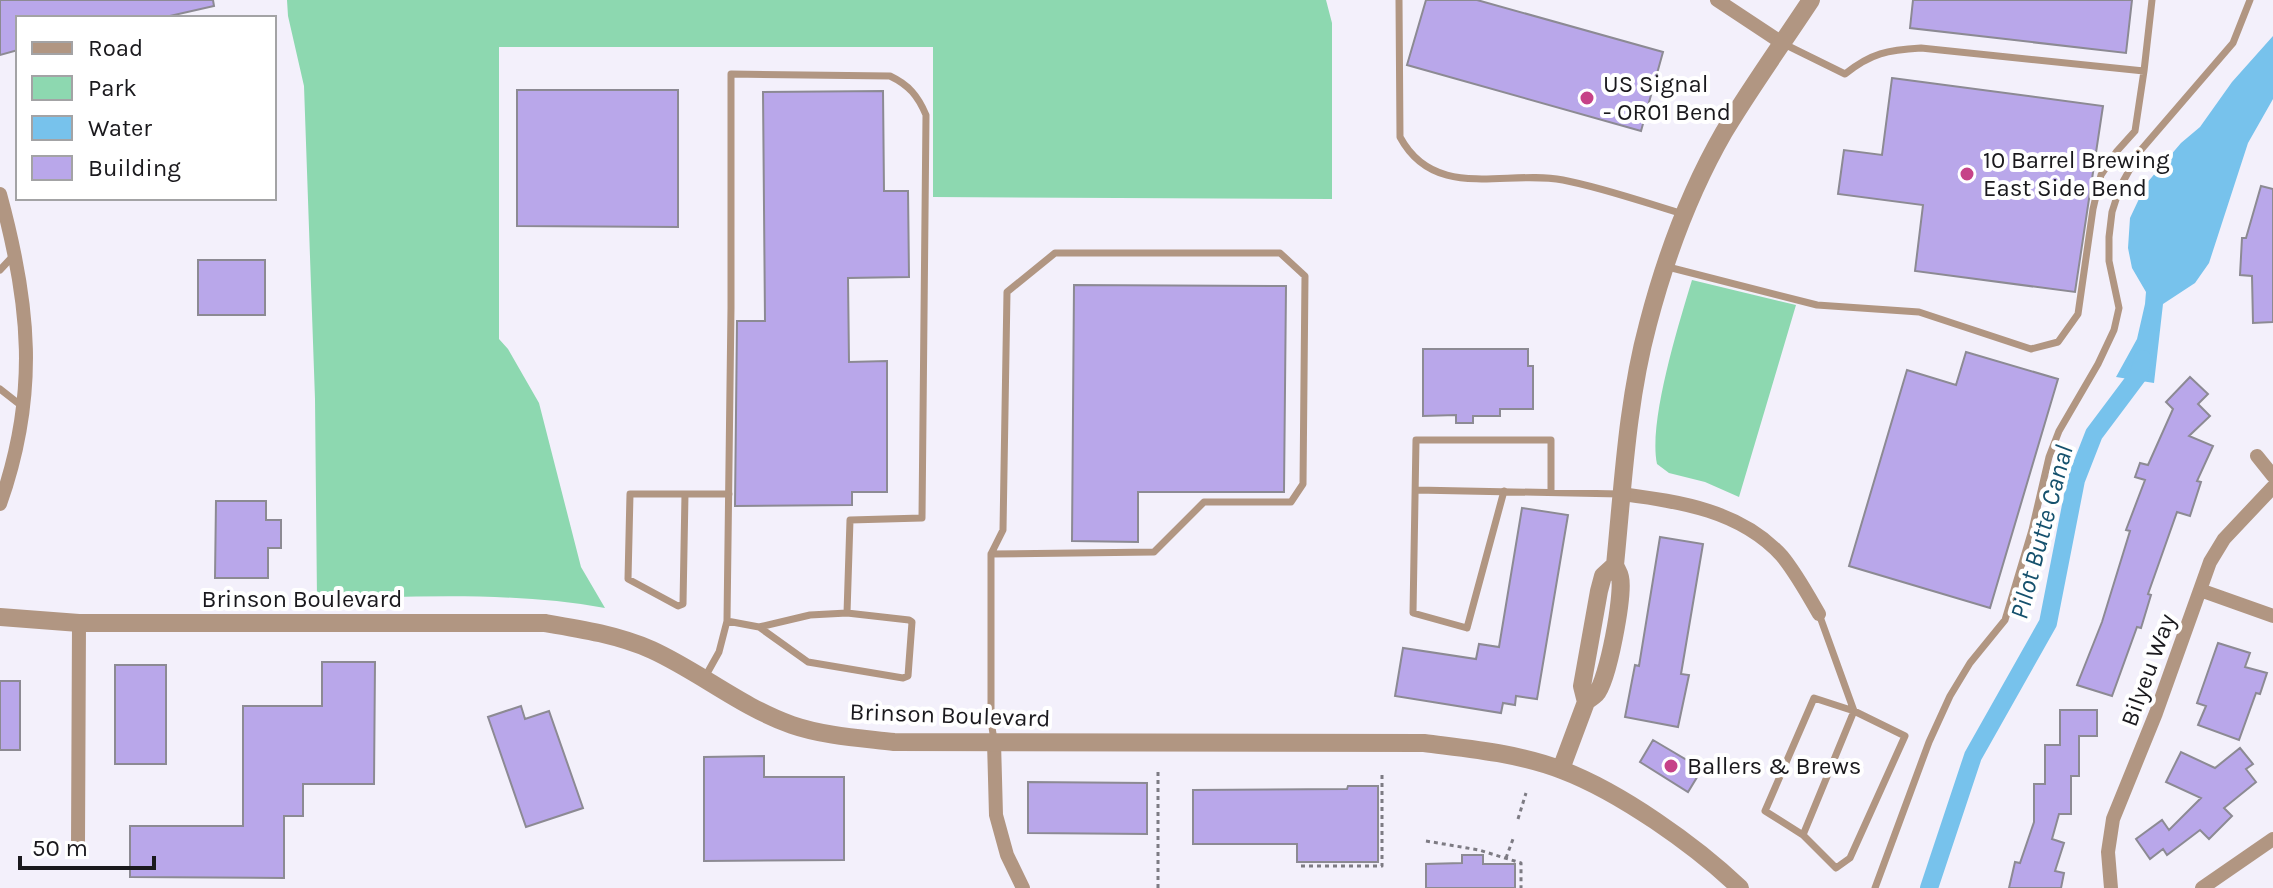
<svg xmlns="http://www.w3.org/2000/svg" width="2273" height="888" viewBox="0 0 2273 888" font-family="Karla,sans-serif">
  <style>
    .green { fill: #8dd8b0 }
    .water { fill: #77c2ec }
    .lines { fill: none; stroke-linecap: round; stroke-linejoin: round }
    .canal { stroke: #77c2ec; stroke-width: 18 }
    .building { fill: #b9a7ea; stroke: #8c8a93; stroke-width: 2 }
    .path { stroke: #7d7b83; stroke-width: 3; stroke-dasharray: 4 4; stroke-linecap: butt }
    .service { stroke: #b19682; stroke-width: 7 }
    .minor { stroke: #b19682; stroke-width: 14 }
    .tertiary { stroke: #b19682; stroke-width: 18 }
    .poi-dot { fill: #c64288; stroke: #fff; stroke-width: 3 }
    .labels { text-anchor: middle; stroke-width: 8; stroke-linejoin: round; paint-order: stroke }
    .poi-label { font-size: 24px; fill: #1a191d; stroke: #fff; text-anchor: start }
    .street-label { font-size: 24px; fill: #1a191d; stroke: #fff }
    .water-label { font-size: 26px; font-style: italic; fill: #15516d; stroke: #fff }
  </style>
  <rect width="100%" height="100%" fill="#f3f0fb"/>
  <path class="green" d="M287 0H1326L1332 23V199L933 197V47H499V339L508 349 539 403 581 567 605 608C510 591 413 597 317 599L315 399 304 86 288 16Z
    M1692 280 1796 305 1739 497 1705 482 1669 473 1657 464C1648 422 1679 323 1692 280Z"/>
  <path class="water" d="M2273 36V99L2248 143 2209 263 2195 283 2163 304 2154 383 2116 377 2137 339 2145 304 2146 292 2132 268 2128 248 2130 218 2146 184 2181 143 2200 127 2232 82Z"/>
  <g class="lines">
    <path class="canal" d="M1929 888 1973 756 2048 623 2076 480 2094 434 2139 374 2143 359"/>
  </g>
  <path class="building" d="M0 0H213L214 6 161 18H18V50L0 55Z
    M1426 0H1477L1663 52 1641 131 1407 65Z
    M1913 0H2132L2126 53 1910 28Z
    M1892 78 2103 106 2075 292 1915 271 1923 205 1838 194 1844 150 1882 155Z
    M517 90H678V227L517 226Z
    M883 91 884 191H908L909 277 848 278 849 362 887 361V492H852V505L735 506 737 321H765L763 92Z
    M2261 186 2273 189V322L2253 323 2252 276 2240 275 2242 238H2246Z
    M198 260H265V315H198Z
    M1074 285 1286 286 1284 492H1138V542L1072 541Z
    M1423 349H1528V366H1533V409H1500V416H1473V423H1456V415L1423 416Z
    M1966 352 2058 379 1990 608 1849 566 1907 370 1956 385Z
    M2190 377 2208 394 2198 404 2210 416 2189 436 2213 446 2197 481 2201 482 2190 516 2177 512 2148 594 2151 595 2141 628 2137 627 2112 696 2077 685 2102 622 2130 531 2126 530 2145 480 2135 477 2140 463 2148 465 2173 409 2166 402Z
    M216 501H266V520H281V548H268V578H215Z
    M1522 508 1568 515 1537 699 1516 696 1515 705 1503 703 1501 713 1395 696 1403 648 1476 659 1479 644 1499 647Z
    M1660 537 1703 544 1681 674 1689 675 1678 727 1625 717 1635 665 1639 666Z
    M2218 643 2250 653 2245 667 2267 673 2260 694 2256 693 2239 740 2198 725 2206 706 2197 703Z
    M322 662H375L374 784H303V816H284V878L130 877V826H243V706H322Z
    M115 665H166V764H115Z
    M0 681H20V750H0Z
    M521 706 525 719 549 711 583 808 526 827 488 717Z
    M2060 710H2097V736H2079V776H2071V814H2059L2052 839 2064 843 2055 871 2064 873 2061 888H2009L2015 862 2020 863 2034 822V784H2045V745H2060Z
    M1653 740 1702 769 1688 792 1640 762Z
    M2240 748 2253 764 2246 769 2256 782 2224 808 2232 816 2209 839 2200 830 2167 855 2163 849 2150 859 2136 839 2162 820 2169 830 2201 798 2166 782 2181 752 2215 768Z
    M764 756V777H844V860L704 861V757Z
    M1028 782 1147 783V834L1028 833Z
    M1348 786H1378V862H1297V844H1193V790L1347 789Z
    M1462 855H1483V864H1515V888H1426V864L1462 863Z"/>
  <g class="lines">
    <path class="path" d="M1518 819 1526 793
      M1426 841 1479 850 1521 863V888
      M1506 858 1513 839
      M1301 866H1382V772
      M1158 888V771"/>
    <path class="service" d="M1399 0 1400 137C1435 202 1506 169 1563 180 1604 188 1643 202 1683 214
      M1784 44 1845 74C1871 53 1888 50 1921 48L2144 71 2152 0
      M1668 267 1817 305 1919 312 2031 349 2058 342 2078 314 2093 209 2101 175 2117 151 2135 131 2144 71
      M0 270 13 256
      M0 389 23 407
      M1416 490 1620 494
      M1504 491 1467 628 1413 613 1416 440H1551V492
      M685 494 683 604 678 606 628 579 630 494H729
      M991 554 1154 552 1204 502H1291L1303 484 1305 276 1280 253H1055L1007 292 1003 530 991 554V721L994 740
      M759 627 810 615 847 613
      M705 677 719 652 727 621 731 308V74L890 76C909 85 918 96 926 115L922 518 850 520 847 613 909 620 912 622 908 676 903 678 808 662 759 627 727 621
      M1803 835 1854 711 1814 698 1765 811 1803 835 1836 868 1850 858 1905 736 1854 711 1819 614
      M1875 888 1929 742 1950 696 1970 663 2005 620 2032 530 2049 457 2059 431 2098 364 2114 330 2119 308 2109 261V237L2112 212 2120 187 2140 151 2233 43 2250 0"/>
    <path class="minor" d="M1717 0 1782 43
      M0 194C30 304 39 394 0 504
      M2257 456 2273 476
      M1622 494C1680 502 1740 510 1782 556 1796 573 1808 595 1819 614
      M2200 590 2273 616
      M994 742 996 815 1007 855 1023 888
      M78 846 79 623
      M2111 888 2108 852 2113 819 2156 713 2210 562 2224 539 2273 487
      M2202 888 2273 839"/>
    <path class="tertiary" d="M0 617 79 623H545C581 629 618 635 652 650 700 672 741 707 792 725 824 736 860 738 894 742L1424 743C1470 749 1518 753 1562 770 1620 792 1695 845 1740 888
      M1586 702C1589 699 1593 697 1596 694 1608 681 1624 594 1620 577 1619 572 1616 569 1615 565 1623 485 1627 402 1648 324 1665 259 1690 191 1724 132 1751 87 1782 44 1811 0
      M1561 769 1586 702 1582 686 1599 591 1603 576 1615 565"/>
  </g>
  <g class="poi-dot">
    <circle cx="1587" cy="98" r="8"/>
    <circle cx="1967" cy="174" r="8"/>
    <circle cx="1671" cy="766" r="8"/>
  </g>
  <g class="labels">
    <g class="poi-label">
      <text x="1603" y="92">US Signal<tspan x="1603" dy="28">- OR01 Bend</tspan></text>
      <text x="1983" y="168">10 Barrel Brewing<tspan x="1983" dy="28">East Side Bend</tspan></text>
      <text x="1687" y="774">Ballers &amp; Brews</text>
    </g>
    <g class="street-label">
      <text x="302" y="607">Brinson Boulevard</text>
      <text transform="translate(2148 670) rotate(-70)" y="8">Bilyeu Way</text>
      <text transform="translate(950 715) rotate(2)" y="8">Brinson Boulevard</text>
    </g>
    <g class="water-label">
      <text transform="translate(2041 532) rotate(-75)" y="9">Pilot Butte Canal</text>
    </g>
  </g>
  <rect x="16" y="16" width="260" height="184" fill="#ffffff" stroke="#a3a3a5" stroke-width="2"/>
  <rect x="32" y="42" width="40" height="12" fill="#b19682" stroke="#a3a3a5" stroke-width="2"/>
  <text x="88" y="56" font-size="24" fill="#1a191d">Road</text>
  <rect x="32" y="76" width="40" height="24" fill="#8dd8b0" stroke="#a3a3a5" stroke-width="2"/>
  <text x="88" y="96" font-size="24" fill="#1a191d">Park</text>
  <rect x="32" y="116" width="40" height="24" fill="#77c2ec" stroke="#a3a3a5" stroke-width="2"/>
  <text x="88" y="136" font-size="24" fill="#1a191d">Water</text>
  <rect x="32" y="156" width="40" height="24" fill="#b9a7ea" stroke="#a3a3a5" stroke-width="2"/>
  <text x="88" y="176" font-size="24" fill="#1a191d">Building</text>
  <path d="M20 856v12h134v-12" fill="none" stroke="#1a191d" stroke-width="4"/>
  <text x="32" y="856" font-size="24" fill="#1a191d" stroke="#ffffff" stroke-width="6" paint-order="stroke">50 m</text>
</svg>
